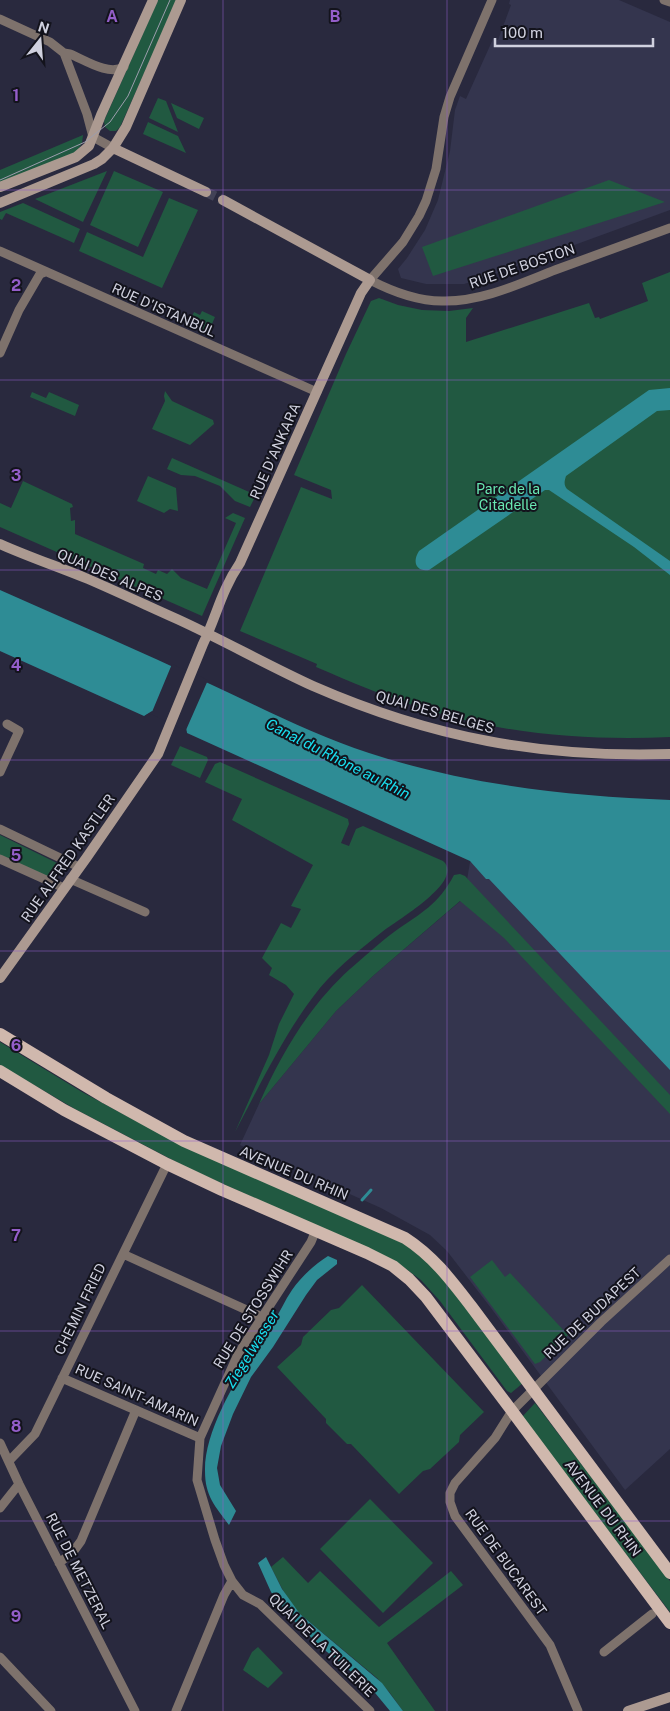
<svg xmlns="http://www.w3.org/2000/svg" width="670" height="1711" viewBox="0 0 670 1711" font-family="'Public Sans',sans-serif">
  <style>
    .built { fill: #34354e }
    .green { fill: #215941 }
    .water { fill: #2e8c95 }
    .pier { fill: #29293e }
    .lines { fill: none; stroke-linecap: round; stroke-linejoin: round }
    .stream { stroke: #2e8c95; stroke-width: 3 }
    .secondary-tunnel { stroke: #424256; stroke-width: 10; stroke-dasharray: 10 5; stroke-linecap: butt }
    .street { stroke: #7e726c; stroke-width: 9 }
    .secondary { stroke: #ac9a91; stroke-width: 10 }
    .primary { stroke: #d0b8ad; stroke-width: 12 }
    .tram { stroke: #9c9dad; stroke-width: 1 }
    .grid { fill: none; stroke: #945ec9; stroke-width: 1; stroke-opacity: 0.55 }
    .labels { text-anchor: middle; stroke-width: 4; stroke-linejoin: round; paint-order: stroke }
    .street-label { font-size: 14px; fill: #d0d1df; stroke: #13131c }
    .park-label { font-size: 14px; fill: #69e8b2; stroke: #13131c }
    .water-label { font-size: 15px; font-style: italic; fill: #18dfef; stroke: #13131c }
    .grid-label { font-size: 16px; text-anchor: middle; font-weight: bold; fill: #945ec9; stroke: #13131c; stroke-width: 4; stroke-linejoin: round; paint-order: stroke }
  </style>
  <rect width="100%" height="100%" fill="#29293e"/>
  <path class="built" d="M510 0H619L670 22V210L487 277 464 284H426L401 278 398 269 407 258 425 230 438 200 450 151 455 110 460 96 466 99 493 39 498 40 511 5 509 4Z
    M470 862 670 918V1449L625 1490 491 1308 447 1251 430 1235 381 1208 240 1145 259 1104 336 1011 374 975 464 898Z"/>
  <path class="green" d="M158 0H177L120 127 116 131H110L105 127 104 121Z
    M158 98 166 101 178 132 149 118Z
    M171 103 204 118 199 129 177 118Z
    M148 122 178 136 186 153 143 134Z
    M83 135 82 143 76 153 0 185V170Z
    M107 171 83 222 35 199Z
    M114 171 163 192 138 247 90 225Z
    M609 180 665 202 433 276 422 247Z
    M169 198 198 210 162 288 79 251 87 232 143 257Z
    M23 203 80 229 74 243 6 213 2 220 0 219V212Z
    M670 272V737C589 741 500 734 422 708 386 697 351 682 316 667L317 664 240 631 301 487 332 499 331 490 294 475 346 354 371 301 379 298 398 305 422 310 449 311 473 308 466 318V342L589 303 595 318 599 317 600 319 648 301 642 283Z
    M202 311 215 317 208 333 189 324 194 312 200 315Z
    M165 391 172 401 213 420 214 424 190 445 152 429 165 401 164 396Z
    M32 392 46 398 49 392 79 405 75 416 30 397Z
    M172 458 256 495 250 507 235 501 220 486 195 476 181 475 167 469Z
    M148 476 176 488 178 511 170 509 164 513 137 501Z
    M23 481 72 504 73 507 70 508 71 521 75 520V534L144 564 143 568 156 574 158 570 167 574 172 569 181 578 207 589 236 523 225 518 233 513 245 518 202 616 0 527V503L11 508Z
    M180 746 207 757 208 760 200 778 171 765Z
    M220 762 348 819 349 824 341 843 349 846 356 829 363 826 443 861C466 881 394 922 382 932 358 951 331 972 313 997 282 1038 259 1087 235 1132L269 1055 279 1024 294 994 286 985 269 975 272 968 262 958 281 923 291 928 301 909 291 906 313 865 232 820 242 799 205 782 215 764Z
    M0 835 59 864 48 878 0 855Z
    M460 874 465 876 670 1095V1114L504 938 460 901 374 975 336 1011 259 1104C281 1054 309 1006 350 969 364 957 379 943 394 932 421 913 438 905 454 875Z
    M0 1042 82 1092 136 1121 407 1245 443 1276 523 1383 511 1393 507 1391 440 1301 421 1280 398 1263 188 1168 75 1109 0 1065Z
    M492 1260 505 1277 510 1273 511 1274 568 1335 540 1362 535 1364 470 1277Z
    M362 1285 484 1412 460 1435 459 1442 430 1469 423 1471 399 1494 351 1444H347L326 1423V1419L277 1367 301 1345 303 1337 331 1310 339 1308Z
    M535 1403 670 1581V1612L522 1417Z
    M370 1499 433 1563 383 1613 320 1549Z
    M283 1557 308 1583 320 1571 379 1627 451 1571 463 1585 387 1643 435 1711H403L390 1693 377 1678 300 1614 287 1598 271 1567Z
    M258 1647 283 1673 268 1688 243 1670 252 1652Z"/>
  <path class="water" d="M670 388V410L657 411 566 476C564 482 564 485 567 489L670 561V575L634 547 549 490H545L429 570C416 572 412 562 419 551L649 390Z
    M0 590C70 621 140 651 210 684 262 708 314 735 369 753 467 785 568 796 670 800V1070L489 879H486L470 861 187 733 186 728 152 711 144 716 0 651Z
    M328 1256 337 1260V1264L317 1280 306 1295 273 1347 251 1377 233 1414 221 1446 217 1468 220 1485 236 1511 229 1525C215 1506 205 1496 205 1471 204 1425 248 1360 273 1323 280 1312 285 1300 292 1290 301 1277 315 1264 328 1256Z
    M266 1557 282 1589 300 1614 382 1683 403 1711H390L371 1688 321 1647 289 1616 271 1592 258 1563Z"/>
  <path class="pier" d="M172 664 208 680 186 730 187 735 184 730 151 714 144 718 146 715 152 712Z"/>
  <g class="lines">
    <path class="stream" d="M362 1200 371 1190"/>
    <path class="secondary-tunnel" d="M206 192 223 200"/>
    <path class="street" d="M492 0 450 97 444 117 436 169 426 201 419 216 403 242 370 280C393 292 416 301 442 301 481 302 519 284 555 270 593 256 632 242 670 228
      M664 0 670 2
      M0 19 50 42 64 53 87 114 93 137 113 148
      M64 53 70 54C85 60 108 76 124 67
      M0 251 317 392
      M0 353 19 310 40 274 45 272
      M0 772 19 731 7 724
      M0 829 79 867
      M0 859 64 888
      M70 879 145 912
      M123 1254 262 1317
      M62 1378 200 1438
      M0 1443 19 1484 135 1711
      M9 1461 35 1434 167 1164
      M0 1508 19 1484
      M59 1563 73 1552 81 1541 136 1410
      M232 1581 243 1595 260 1604 370 1711
      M604 1652 652 1614
      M0 1657 51 1711
      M176 1711 224 1595 232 1581 224 1565 215 1540 197 1480 200 1438 238 1354 311 1242 316 1230
      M578 1711 550 1645 455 1516 450 1502V1493L455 1483 495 1438 512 1411 601 1322 670 1259"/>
    <path class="secondary" d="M113 148 206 192
      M0 187 76 157 89 146 101 115 153 0
      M0 203 94 164 102 159 113 148 126 127 181 0
      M0 544C29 557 59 567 88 579 118 592 148 606 177 619 223 640 267 665 313 686 432 738 541 758 670 754
      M0 978 87 857 158 754 203 644C217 615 221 591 240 563L361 293 370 280 223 200
      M628 1711 670 1697"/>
    <path class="primary" d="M0 1034 106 1098 184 1141 405 1238C433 1256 451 1280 471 1306L670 1573
      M0 1071 64 1110 167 1164 222 1190 367 1253 393 1266 409 1279 426 1297 512 1411 670 1623"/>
    <path class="tram" d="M0 180 85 142 110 122 128 96 170 0"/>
  </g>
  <path class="grid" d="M223 0V1711M447 0V1711M0 190H670M0 380H670M0 570H670M0 760H670M0 951H670M0 1141H670M0 1331H670M0 1521H670"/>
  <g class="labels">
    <g class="street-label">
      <text transform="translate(522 266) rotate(-19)" y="5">RUE DE BOSTON</text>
      <text transform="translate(164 310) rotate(24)" y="5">RUE D'ISTANBUL</text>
      <text transform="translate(275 451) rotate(-66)" y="5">RUE D'ANKARA</text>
      <text transform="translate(110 575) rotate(23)" y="5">QUAI DES ALPES</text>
      <text transform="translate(435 712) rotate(16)" y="5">QUAI DES BELGES</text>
      <text transform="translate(68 858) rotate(-55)" y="5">RUE ALFRED KASTLER</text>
      <text transform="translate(294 1173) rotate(23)" y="5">AVENUE DU RHIN</text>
      <text transform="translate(80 1309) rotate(-64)" y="5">CHEMIN FRIED</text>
      <text transform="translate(253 1309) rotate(-58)" y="5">RUE DE STOSSWIHR</text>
      <text transform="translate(592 1313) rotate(-43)" y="5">RUE DE BUDAPEST</text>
      <text transform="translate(137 1395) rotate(24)" y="5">RUE SAINT-AMARIN</text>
      <text transform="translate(603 1508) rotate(53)" y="5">AVENUE DU RHIN</text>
      <text transform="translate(506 1562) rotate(54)" y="5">RUE DE BUCAREST</text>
      <text transform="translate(79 1571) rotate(63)" y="5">RUE DE METZERAL</text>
      <text transform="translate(322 1645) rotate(44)" y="5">QUAI DE LA TUILERIE</text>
    </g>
    <g class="park-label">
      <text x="508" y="494">Parc de la<tspan x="508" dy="16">Citadelle</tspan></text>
    </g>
    <g class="water-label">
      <text transform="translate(338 759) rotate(27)" y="5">Canal du Rhône au Rhin</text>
      <text transform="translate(252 1349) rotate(-58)" y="5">Ziegelwasser</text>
    </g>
  </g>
  <g class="grid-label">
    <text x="112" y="22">A</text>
    <text x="335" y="22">B</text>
    <text x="16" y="101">1</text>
    <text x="16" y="291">2</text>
    <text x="16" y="481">3</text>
    <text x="16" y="671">4</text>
    <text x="16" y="861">5</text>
    <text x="16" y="1051">6</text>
    <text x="16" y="1241">7</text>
    <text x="16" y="1432">8</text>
    <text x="16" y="1622">9</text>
  </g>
  <g transform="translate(40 40) rotate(17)" stroke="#13131c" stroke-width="4" paint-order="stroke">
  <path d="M0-4L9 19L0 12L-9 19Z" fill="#d0d1df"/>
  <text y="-8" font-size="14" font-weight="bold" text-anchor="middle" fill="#d0d1df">N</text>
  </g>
  <path d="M495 38v8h158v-8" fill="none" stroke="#d0d1df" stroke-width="2.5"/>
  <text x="502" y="38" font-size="15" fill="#d0d1df" stroke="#13131c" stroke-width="4" paint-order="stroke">100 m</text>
</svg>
